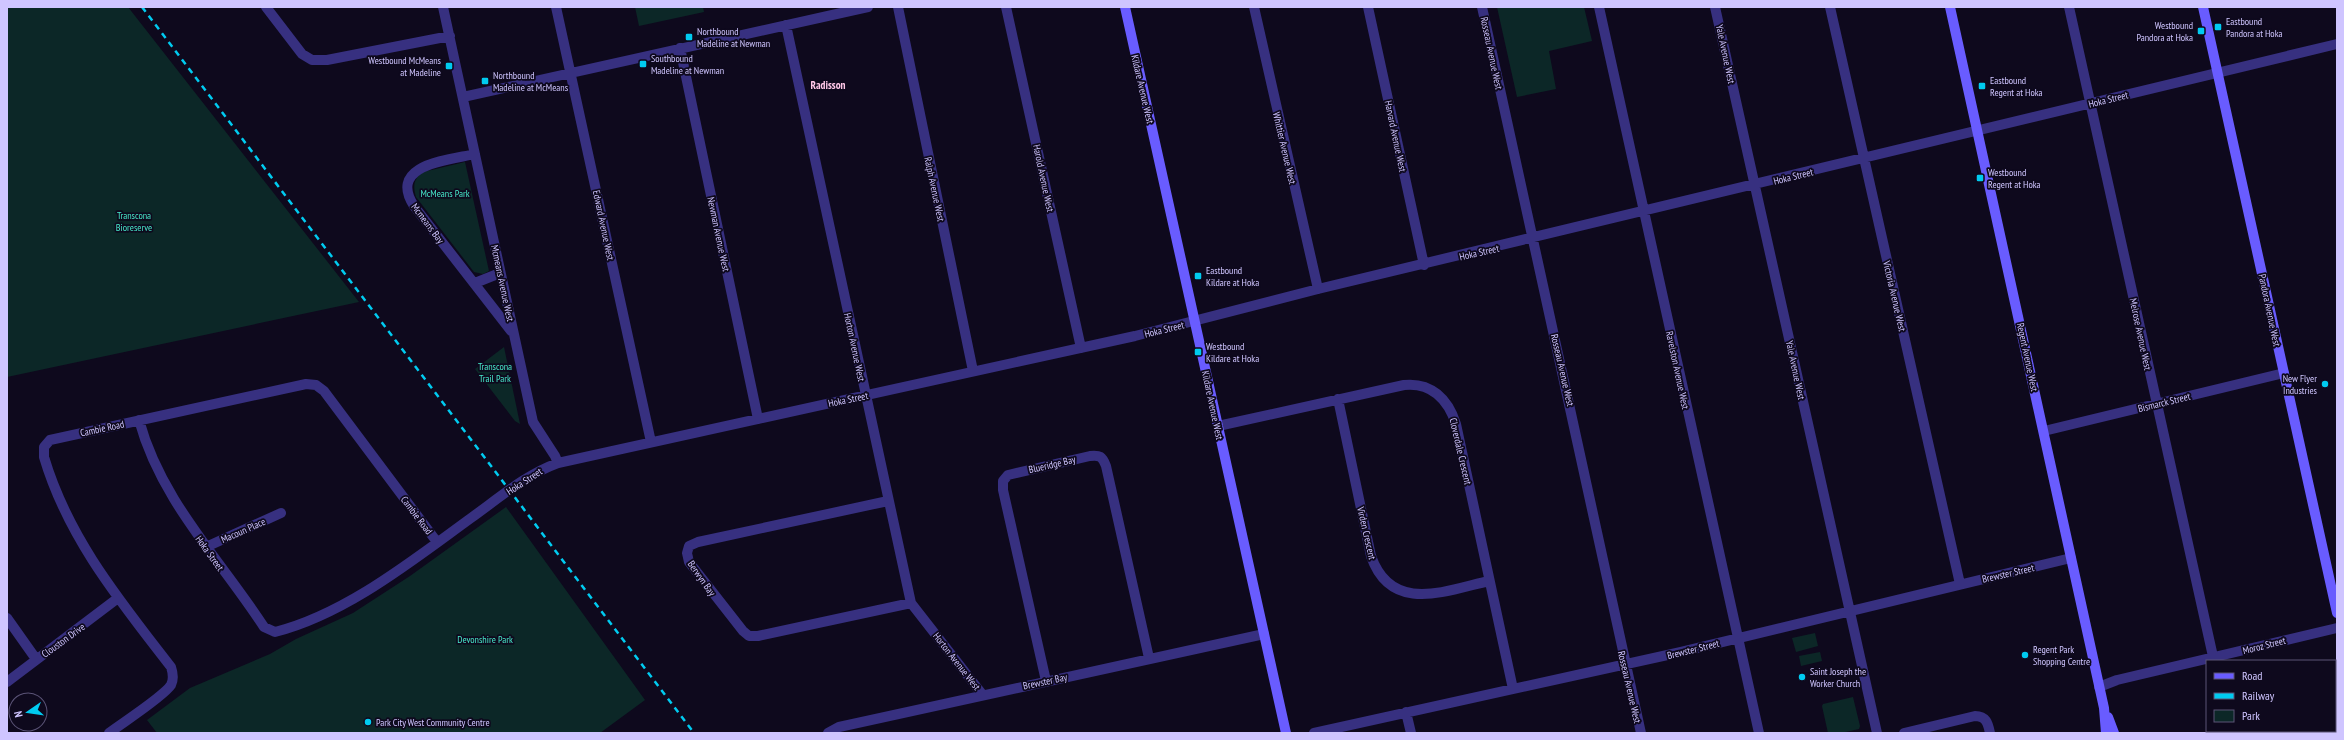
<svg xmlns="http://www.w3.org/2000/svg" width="2344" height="740" viewBox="0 0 2344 740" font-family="'PT Sans Narrow',sans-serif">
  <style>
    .green { fill: #0c2727 }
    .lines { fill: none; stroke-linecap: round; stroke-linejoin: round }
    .street { stroke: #373080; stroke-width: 10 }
    .secondary { stroke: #695cff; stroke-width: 10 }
    .rail { stroke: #00cbf0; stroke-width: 2.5; stroke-dasharray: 6 5; stroke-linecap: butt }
    .poi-dot { fill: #00cbf0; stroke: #0e091d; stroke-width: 1.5 }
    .labels { text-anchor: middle; stroke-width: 3.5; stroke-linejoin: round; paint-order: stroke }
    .poi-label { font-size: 10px; fill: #cfc5ff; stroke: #0e091d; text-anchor: start }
    .street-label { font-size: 10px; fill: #cfc5ff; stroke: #0e091d }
    .park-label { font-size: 10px; fill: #47e9ca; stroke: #0e091d }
    .neighbourhood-label { font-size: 11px; font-weight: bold; fill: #ffc7e8; stroke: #0e091d }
  </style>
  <rect width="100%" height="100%" fill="#0e091d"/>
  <path class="green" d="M7 7H128L359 302 7 377Z
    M635 7H703L704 12 639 26Z
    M1497 7H1584L1592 41 1549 51 1556 89 1517 97Z
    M465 162 489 271 483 274 474 272 416 197C413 187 413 179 423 172Z
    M504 347 520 424 515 421 475 369Z
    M506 507 645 700 600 733H157L147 720 190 688 270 654 296 639 353 613 410 576Z
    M1815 633 1818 646 1796 652 1792 638Z
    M1820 652 1822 661 1801 666 1799 656Z
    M1853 697 1860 726 1859 729 1841 733H1828L1822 706 1823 704Z"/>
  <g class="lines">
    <path class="street" d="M266 7 302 54 312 60H327L450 36
      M443 7 533 422 555 456 558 463
      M556 7 651 442
      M898 7 973 371
      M1006 7 1081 348
      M1254 7 1318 289
      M1368 7 1424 265
      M1482 7 1641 733
      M1599 7 1759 733
      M1715 7 1877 733
      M1830 7 1960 584
      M2069 7 2214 661
      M786 25 911 603 982 694
      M680 48 758 419
      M463 97 868 7
      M475 154C449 160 387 164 414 206L511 331
      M475 283 500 273
      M1338 399 1371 556C1391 614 1445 591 1489 581
      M139 420C161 501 220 559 264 627L275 632C346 614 413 560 471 518 499 498 525 475 558 463L1135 336 1318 289 2337 44
      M1218 426 1404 385C1431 382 1448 399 1456 424L1513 689
      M2044 431 2284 373
      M888 501 698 542 689 546 687 553 689 562 743 631 749 636H758L911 603
      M206 547 281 513
      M7 618 36 659
      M1046 681 1003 490V481L1008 475 1090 456C1100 455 1102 456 1106 466L1149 658
      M7 682 118 598
      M2099 687 2117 680 2337 628
      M1406 712 1411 733
      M2229 731 2230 733
      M109 733C122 723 163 697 171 685 174 679 173 673 171 667 120 601 68 538 44 457V447L50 440 306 384 316 385 324 391 437 542
      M828 733 839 727 1264 634
      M1314 733 1681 652 2071 558
      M1904 733 1975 716C1986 716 1988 723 1990 733"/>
    <path class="secondary" d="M1125 7 1286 733
      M1950 7 2104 708 2106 733
      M2203 7 2337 613
      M2108 717 2114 733"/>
    <path class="rail" d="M142 7 694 733"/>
  </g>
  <g class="poi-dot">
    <rect x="2214" y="23" width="8" height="8" rx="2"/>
    <rect x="2197" y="27" width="8" height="8" rx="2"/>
    <rect x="685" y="33" width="8" height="8" rx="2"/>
    <rect x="639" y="60" width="8" height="8" rx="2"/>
    <rect x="445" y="62" width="8" height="8" rx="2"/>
    <rect x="481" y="77" width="8" height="8" rx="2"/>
    <rect x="1978" y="82" width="8" height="8" rx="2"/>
    <rect x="1976" y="174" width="8" height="8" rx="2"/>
    <rect x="1194" y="272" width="8" height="8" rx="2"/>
    <rect x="1194" y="348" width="8" height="8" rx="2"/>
    <circle cx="2325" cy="384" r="4"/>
    <circle cx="2025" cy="655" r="4"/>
    <circle cx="1802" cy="677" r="4"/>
    <circle cx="368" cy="722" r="4"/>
  </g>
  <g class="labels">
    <g class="poi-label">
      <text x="2226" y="25">Eastbound<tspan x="2226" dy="12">Pandora at Hoka</tspan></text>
      <text x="2193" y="29" text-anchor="end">Westbound<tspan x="2193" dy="12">Pandora at Hoka</tspan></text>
      <text x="697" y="35">Northbound<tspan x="697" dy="12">Madeline at Newman</tspan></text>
      <text x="651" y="62">Southbound<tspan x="651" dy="12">Madeline at Newman</tspan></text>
      <text x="441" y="64" text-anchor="end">Westbound McMeans<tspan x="441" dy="12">at Madeline</tspan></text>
      <text x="493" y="79">Northbound<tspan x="493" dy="12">Madeline at McMeans</tspan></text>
      <text x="1990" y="84">Eastbound<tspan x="1990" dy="12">Regent at Hoka</tspan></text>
      <text x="1988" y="176">Westbound<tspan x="1988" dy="12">Regent at Hoka</tspan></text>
      <text x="1206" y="274">Eastbound<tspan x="1206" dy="12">Kildare at Hoka</tspan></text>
      <text x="1206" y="350">Westbound<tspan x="1206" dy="12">Kildare at Hoka</tspan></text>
      <text x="2317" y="382" text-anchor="end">New Flyer<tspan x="2317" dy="12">Industries</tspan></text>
      <text x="2033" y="653">Regent Park<tspan x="2033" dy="12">Shopping Centre</tspan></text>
      <text x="1810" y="675">Saint Joseph the<tspan x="1810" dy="12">Worker Church</tspan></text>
      <text x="376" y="726">Park City West Community Centre</text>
    </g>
    <g class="street-label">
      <text transform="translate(1492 53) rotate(78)" y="4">Rosseau Avenue West</text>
      <text transform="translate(1726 54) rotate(78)" y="4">Yale Avenue West</text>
      <text transform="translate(1143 89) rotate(77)" y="4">Kildare Avenue West</text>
      <text transform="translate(2108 99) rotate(-14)" y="4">Hoka Street</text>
      <text transform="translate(1396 136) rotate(78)" y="4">Harvard Avenue West</text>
      <text transform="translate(1285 148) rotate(77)" y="4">Whittier Avenue West</text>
      <text transform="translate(1793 176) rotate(-14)" y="4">Hoka Street</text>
      <text transform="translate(1044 178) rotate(78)" y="4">Harold Avenue West</text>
      <text transform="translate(935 189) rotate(78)" y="4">Ralph Avenue West</text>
      <text transform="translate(428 223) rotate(53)" y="4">Mcmeans Bay</text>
      <text transform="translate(604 225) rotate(78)" y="4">Edward Avenue West</text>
      <text transform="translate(719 234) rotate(78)" y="4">Newman Avenue West</text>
      <text transform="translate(1479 252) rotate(-13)" y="4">Hoka Street</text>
      <text transform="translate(503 283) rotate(78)" y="4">Mcmeans Avenue West</text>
      <text transform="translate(1895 296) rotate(77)" y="4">Victoria Avenue West</text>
      <text transform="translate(2270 310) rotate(78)" y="4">Pandora Avenue West</text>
      <text transform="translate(1164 329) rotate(-14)" y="4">Hoka Street</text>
      <text transform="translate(2141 334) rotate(78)" y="4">Melrose Avenue West</text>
      <text transform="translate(855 347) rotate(78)" y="4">Horton Avenue West</text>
      <text transform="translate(2028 357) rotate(78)" y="4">Regent Avenue West</text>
      <text transform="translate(1563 370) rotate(77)" y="4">Rosseau Avenue West</text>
      <text transform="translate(1678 370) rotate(78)" y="4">Ravelston Avenue West</text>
      <text transform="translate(1796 370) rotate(78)" y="4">Yale Avenue West</text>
      <text transform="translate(848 399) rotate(-12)" y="4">Hoka Street</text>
      <text transform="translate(2164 402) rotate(-14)" y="4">Bismarck Street</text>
      <text transform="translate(1213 405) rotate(78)" y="4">Kildare Avenue West</text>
      <text transform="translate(102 428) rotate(-12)" y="4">Cambie Road</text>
      <text transform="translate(1461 451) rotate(77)" y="4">Cloverdale Crescent</text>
      <text transform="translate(1052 464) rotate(-13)" y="4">Blueridge Bay</text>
      <text transform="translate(524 481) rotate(-33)" y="4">Hoka Street</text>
      <text transform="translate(417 515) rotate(53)" y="4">Cambie Road</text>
      <text transform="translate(243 530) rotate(-24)" y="4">Macoun Place</text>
      <text transform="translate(1367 533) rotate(77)" y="4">Virden Crescent</text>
      <text transform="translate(210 553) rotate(54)" y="4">Hoka Street</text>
      <text transform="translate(2008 573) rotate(-13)" y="4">Brewster Street</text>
      <text transform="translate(702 578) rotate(55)" y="4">Berwyn Bay</text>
      <text transform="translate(63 640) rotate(-36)" y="4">Clouston Drive</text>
      <text transform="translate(2264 645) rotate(-14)" y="4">Moroz Street</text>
      <text transform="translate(1693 649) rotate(-14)" y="4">Brewster Street</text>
      <text transform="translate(957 661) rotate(52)" y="4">Horton Avenue West</text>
      <text transform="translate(1045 681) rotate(-12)" y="4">Brewster Bay</text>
      <text transform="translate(1630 687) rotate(77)" y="4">Rosseau Avenue West</text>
    </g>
    <g class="park-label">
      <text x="445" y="197">McMeans Park</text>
      <text x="134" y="219">Transcona<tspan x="134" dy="12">Bioreserve</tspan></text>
      <text x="495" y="370">Transcona<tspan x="495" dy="12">Trail Park</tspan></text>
      <text x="485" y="643">Devonshire Park</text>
    </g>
    <g class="neighbourhood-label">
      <text x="828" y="89">Radisson</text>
    </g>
  </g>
  <rect width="2344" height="740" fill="none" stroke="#cfc5ff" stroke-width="16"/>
  <rect x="2206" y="660" width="130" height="72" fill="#0e091d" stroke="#5b5477"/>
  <rect x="2214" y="673" width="20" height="6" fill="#695cff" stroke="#5b5477"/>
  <text x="2242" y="680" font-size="12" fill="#cfc5ff">Road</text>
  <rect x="2214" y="693" width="20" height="6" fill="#00cbf0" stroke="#5b5477"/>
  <text x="2242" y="700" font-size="12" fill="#cfc5ff">Railway</text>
  <rect x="2214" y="710" width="20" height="12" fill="#0c2727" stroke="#5b5477"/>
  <text x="2242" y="720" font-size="12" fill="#cfc5ff">Park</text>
  <g transform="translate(28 712) rotate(257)"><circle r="19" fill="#0e091d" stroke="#5b5477"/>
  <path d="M0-3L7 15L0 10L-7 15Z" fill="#00cbf0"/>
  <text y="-6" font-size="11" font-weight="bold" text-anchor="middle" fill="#cfc5ff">N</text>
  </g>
</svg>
